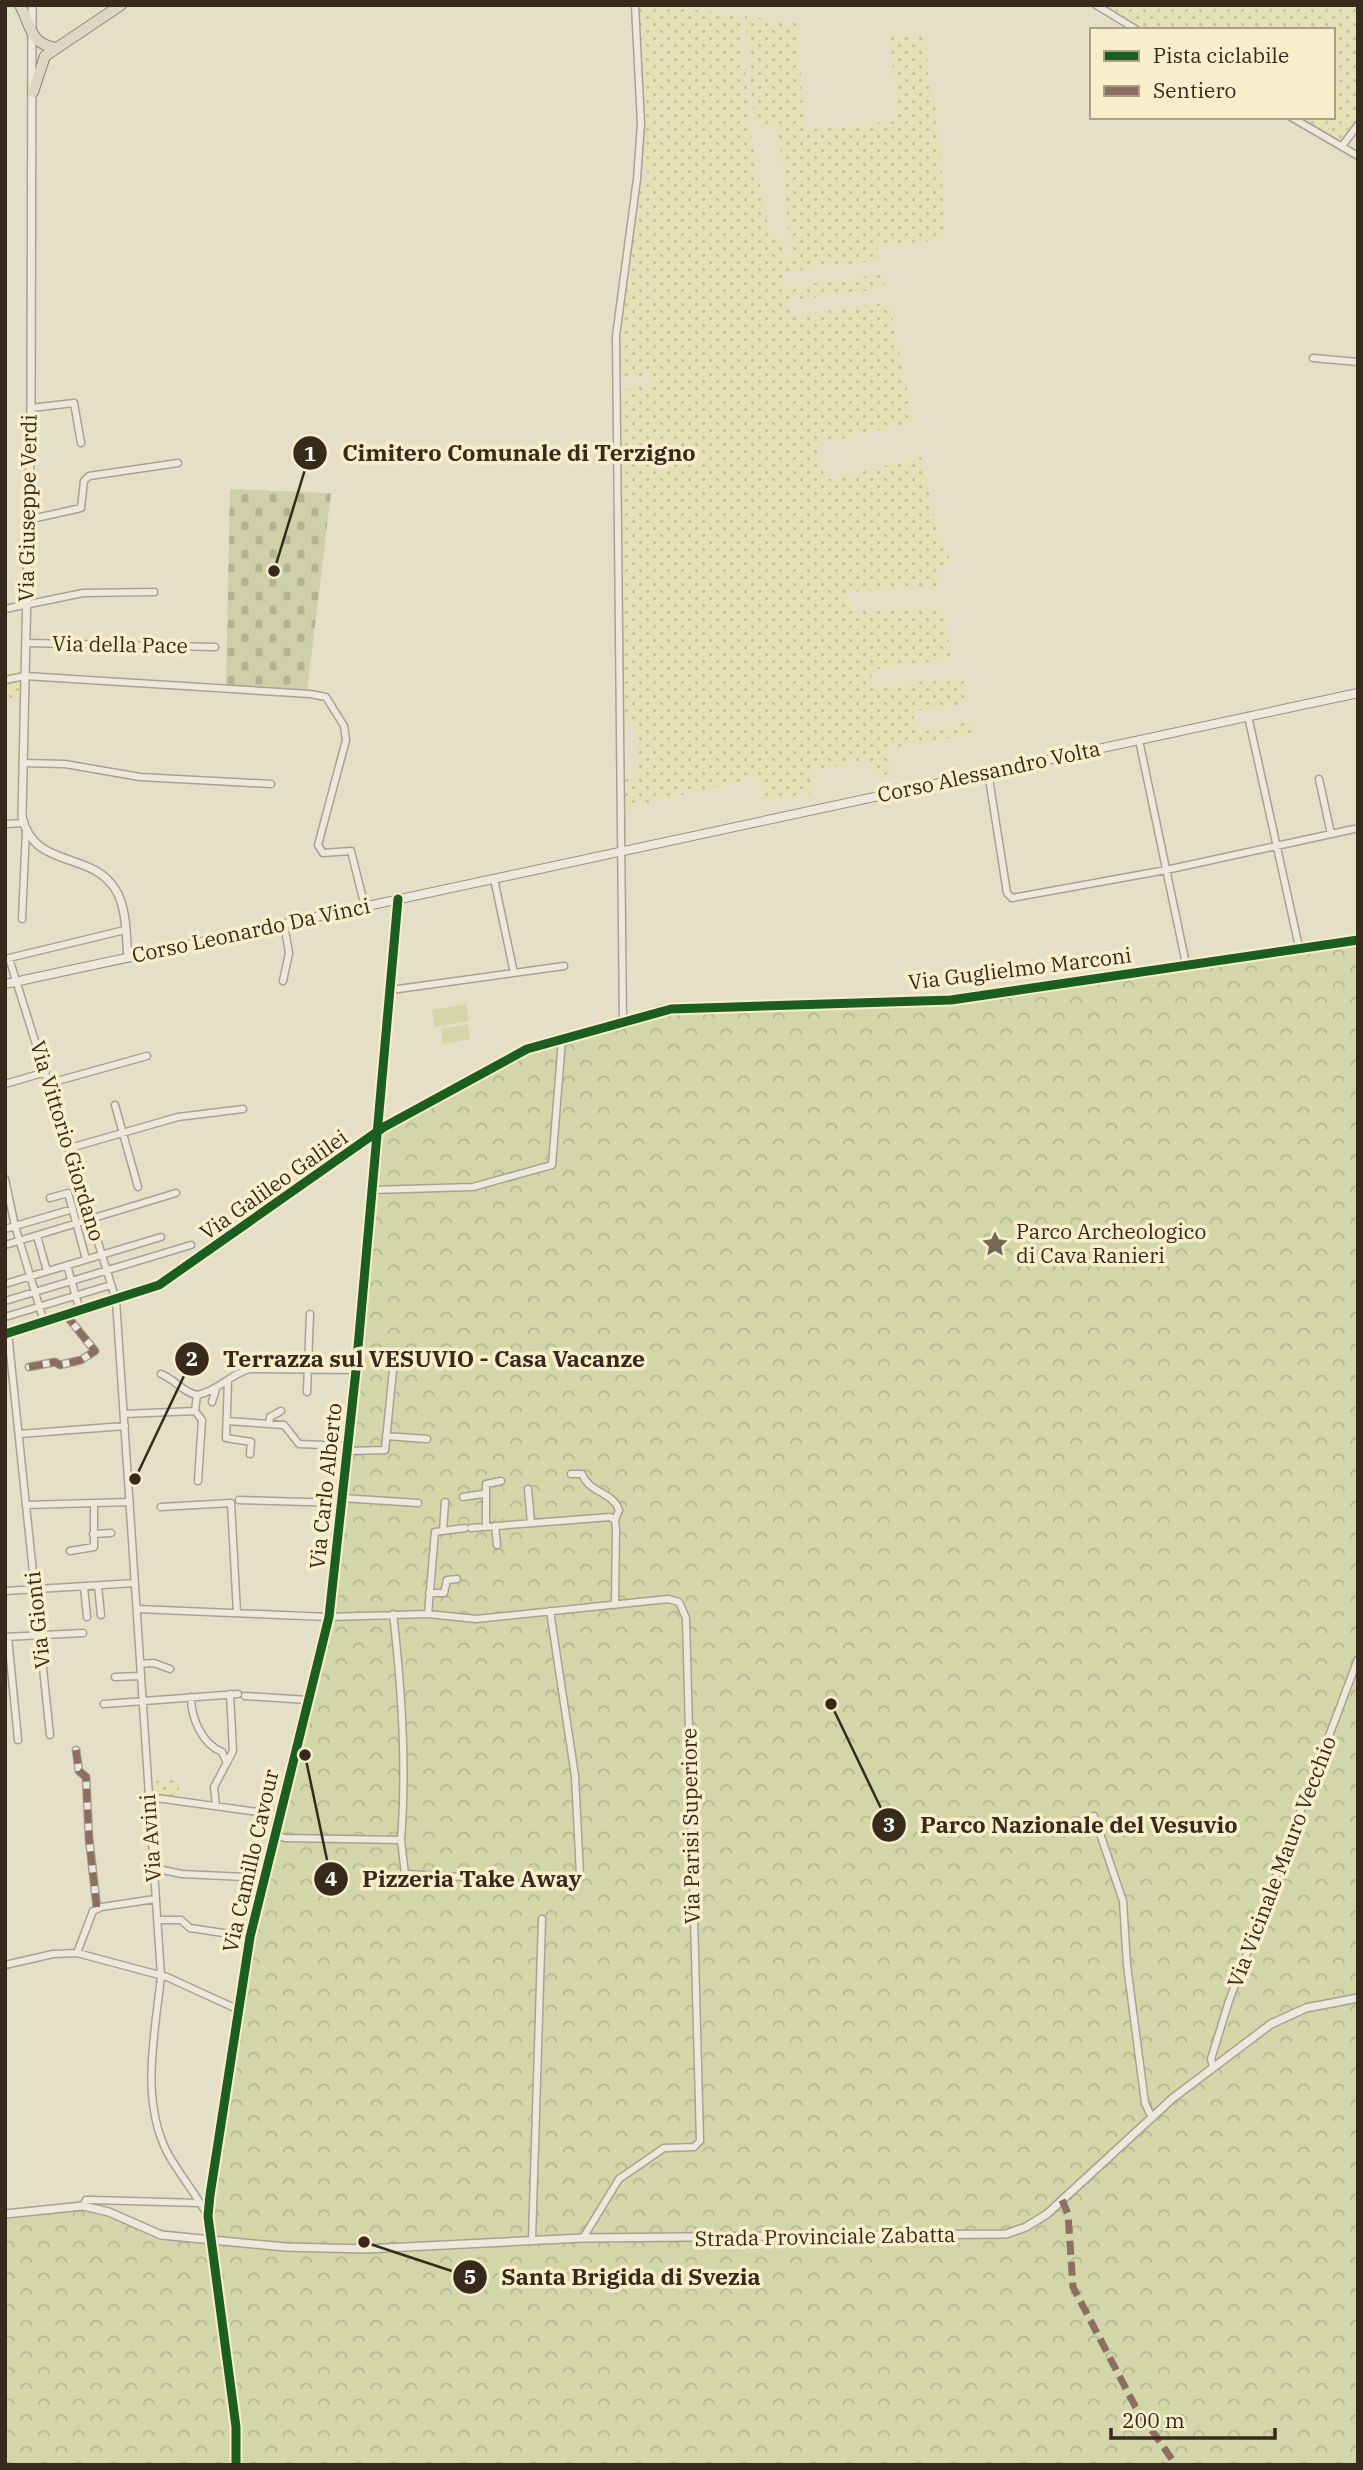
<svg xmlns="http://www.w3.org/2000/svg" width="1363" height="2470" viewBox="0 0 1363 2470" font-family="'IBM Plex Serif',serif">
  <style>
    .farmland { fill: url(#farmland-dots) }
    .forest { fill: url(#forest-crowns) }
    .cemetery { fill: url(#cemetery-stones) }
    .pitch { fill: #d2d6a9 }
    .lines { fill: none; stroke-linecap: round; stroke-linejoin: round }
    .minor-casing { stroke: #a9a292; stroke-width: 9 }
    .tertiary-casing { stroke: #a9a292; stroke-width: 10 }
    .secondary-casing { stroke: #999282; stroke-width: 10 }
    .trunk-casing { stroke: #8f8879; stroke-width: 12 }
    .minor { stroke: #ece8db; stroke-width: 6 }
    .tertiary { stroke: #ece8db; stroke-width: 7 }
    .secondary { stroke: #ece8db; stroke-width: 8 }
    .trunk { stroke: #ded6c2; stroke-width: 10 }
    .quiet { stroke: #8d6e63; stroke-width: 7; stroke-dasharray: 14 7; stroke-linecap: butt }
    .cycleway-casing { stroke: #f8eecc; stroke-width: 13 }
    .cycleway { stroke: #1b5e20; stroke-width: 9 }
    .labels { text-anchor: middle; stroke-width: 7; stroke-linejoin: round; paint-order: stroke }
    .street-label { font-size: 21px; fill: #372a1a; stroke: #f8eecc }
    .poi-label { font-size: 21px; fill: #372a1a; stroke: #f8eecc; text-anchor: start }
    .leader { fill: none; stroke: #372a1a; stroke-width: 2.5 }
    .callout-dot { fill: #372a1a; stroke: #f8eecc; stroke-width: 2.5 }
    .mark-label { font-size: 21px; text-anchor: middle; font-weight: bold; fill: #fff }
    .callout-label { font-size: 23px; text-anchor: middle; font-weight: bold; fill: #372a1a; stroke: #f8eecc; stroke-width: 7; stroke-linejoin: round; paint-order: stroke }
  </style>
  <defs>
    <pattern id="farmland-dots" width="8" height="8" patternUnits="userSpaceOnUse" patternTransform="scale(1.75)"><rect width="8" height="8" fill="#e6e0b7"/><path d="M2 2h.1M6 6h.1" fill="none" stroke="#c6c09d" stroke-width="1.8" stroke-linecap="round"/></pattern>
    <pattern id="forest-crowns" width="20" height="18" patternUnits="userSpaceOnUse" patternTransform="scale(1.75)"><rect width="20" height="18" fill="#d2d6a9"/><path d="M2 6a3 3 0 1 1 6 0M12 15a3 3 0 1 1 6 0" fill="none" stroke="#b5b891"/></pattern>
    <pattern id="cemetery-stones" width="16" height="16" patternUnits="userSpaceOnUse" patternTransform="scale(1.75)"><rect width="16" height="16" fill="#cdd0a9"/><path d="M2 7V4a2 2 0 0 1 4 0v3zM10 15v-3a2 2 0 0 1 4 0v3z" fill="#b1b391"/></pattern>
  </defs>
  <rect width="100%" height="100%" fill="#e5dfc8"/>
  <path class="farmland" d="M643 5 740 14 752 142 770 236H781L785 257 791 256 778 128H760L754 122 745 16 798 23 804 130 897 121 890 34 926 37 929 85 939 123 945 237 941 240 877 246 880 260 783 273 786 287 883 274 886 288 788 301 791 316 889 302 914 422 817 445 825 480 921 457 938 532 952 564 936 567 940 587 846 592 852 611 943 609 952 659 871 670 873 688 964 676 968 704 913 711 916 733 972 721 976 734 888 748 892 774 875 778 870 761 812 770 814 793 764 800 758 778 624 808 622 775H636L637 772 635 723H622L619 390 628 389V386L652 387V377L619 376 618 333 639 185 649 183 647 170H640L643 107 638 10Z
    M1102 5H1358V118L1338 141 1299 119 1333 117V86L1341 79 1333 73 1344 59 1333 51V30H1140Z
    M20 679V698L5 700V682Z
    M178 1779 180 1799 151 1794 150 1781Z"/>
  <path class="forest" d="M1358 934V2465H5V2211L92 2199 159 2229 208 2235 207 2200 247 1951 295 1730 326 1620 336 1493 353 1372 350 1367 376 1133 387 1122 498 1060 537 1042 564 1038 660 1004 863 1000 955 993Z"/>
  <path class="cemetery" d="M230 489 331 493 307 691 226 687Z"/>
  <path class="pitch" d="M466 1004 469 1021 435 1027 432 1010Z
    M468 1024 470 1039 443 1044 441 1029Z
    M503 1487 506 1518 490 1520 486 1488Z"/>
  <g class="lines">
    <defs>
      <path id="minor" d="M1096 5 1137 30
        M1291 117 1358 156
        M1342 146 1358 125
        M1313 358 1358 362
        M31 408 74 403 81 443
        M27 520 81 508 84 481 89 476 178 463
        M5 609 83 593 154 592
        M26 643 215 647
        M5 680 25 676 310 694 326 697 344 726 346 740 318 845 323 853 351 851 365 907
        M1248 716 1299 947
        M1139 740 1186 964
        M23 763 65 764 140 777 271 784
        M988 772 1007 893 1012 898 1166 870 1354 829
        M1319 779 1331 834
        M5 824 24 823
        M494 879 514 973
        M22 919 26 830
        M125 930 9 958 116 1300 161 1976C155 2034 140 2098 167 2152 179 2174 196 2194 208 2216
        M283 981 289 953 284 924
        M391 990 564 966
        M623 1024 616 336 637 179 641 124 635 5
        M50 1083 147 1056
        M5 1084 46 1072
        M115 1105 138 1187
        M70 1148 178 1117 243 1109
        M5 1179 15 1226 44 1322
        M372 1190 473 1187 552 1165 562 1040
        M50 1198 68 1193 86 1259
        M5 1229 73 1209
        M37 1236 47 1271
        M5 1245 176 1193
        M67 1265 80 1311
        M5 1284 161 1237
        M5 1301 191 1245
        M5 1317 111 1285
        M8 1333 50 1735
        M5 1334 159 1285 384 1127 527 1049 671 1009 951 1000 1358 940
        M29 1367 55 1362 60 1365 81 1360 95 1351 66 1315
        M161 1374C176 1380 182 1392 197 1395
        M228 1380 226 1438 251 1442 250 1454
        M307 1392 310 1314
        M212 1402 216 1389
        M195 1411 202 1420 198 1481
        M124 1414 195 1411 197 1395C218 1391 230 1374 250 1369L356 1370
        M227 1421 284 1425 299 1444 348 1446
        M269 1424 270 1417 281 1411
        M19 1434 125 1426
        M386 1436 427 1439
        M347 1451 385 1450 394 1360
        M571 1474H582C589 1493 613 1492 619 1510L615 1520
        M528 1489 531 1523
        M463 1497 483 1494
        M342 1498 418 1503
        M239 1500 341 1503
        M26 1505 130 1502
        M161 1507 231 1503 237 1613
        M486 1526V1484L501 1481
        M495 1526 497 1545
        M471 1528 610 1517 615 1520 616 1528 615 1605
        M443 1531 445 1502
        M93 1534 111 1533
        M70 1551 94 1547V1504
        M98 1586 101 1615
        M84 1587 87 1617
        M5 1591 135 1583
        M429 1593H444L447 1580 457 1579
        M137 1609 329 1617 428 1614 476 1619 668 1599 679 1602 686 1618 700 2141 694 2147 664 2148 619 2179 583 2238
        M550 1611 575 1776 580 1875
        M428 1614 435 1532 465 1528
        M5 1637 83 1633
        M8 1637 18 1740
        M140 1664 154 1663 170 1669
        M115 1677 141 1676
        M245 1696 308 1700
        M191 1697C191 1718 202 1744 222 1752L226 1761
        M104 1704 238 1694
        M76 1750 79 1771 86 1777 89 1838 97 1909
        M149 1797 280 1815
        M216 1806 214 1787 233 1751 230 1694
        M1094 1816 1123 1901 1127 1965 1145 2103 1152 2118
        M276 1835 285 1838 401 1840C407 1764 402 1690 393 1614
        M401 1840 405 1874 504 1879
        M153 1868 182 1874 266 1878
        M157 1920H181L190 1928 250 1937
        M77 1953 93 1911 102 1907 155 1899
        M5 1965 53 1954 77 1953 167 1977 239 2010
        M1213 2067 1211 2059 1229 2001 1358 1659
        M83 2206 86 2200H92L200 2203
        M532 2240 542 1919
        M213 2241 236 2427V2465"/>
      <path id="tertiary" d="M32 5 31 408 22 816C33 870 91 850 115 889 127 907 126 936 128 958
        M5 2214 83 2206 109 2212 161 2235 285 2247 366 2249 583 2238 1006 2234 1026 2227 1047 2214 1173 2098 1271 2024 1306 2008 1358 1998
        M213 2241 208 2216 210 2195 250 1937 329 1617 356 1370 398 899"/>
      <path id="secondary" d="M5 984 1358 693"/>
      <path id="trunk" d="M20 5C31 26 30 45 57 48
        M33 92 45 56 121 5"/>
    </defs>
    <use href="#minor" class="minor-casing"/>
    <use href="#tertiary" class="tertiary-casing"/>
    <use href="#secondary" class="secondary-casing"/>
    <use href="#trunk" class="trunk-casing"/>
    <use href="#minor" class="minor"/>
    <use href="#tertiary" class="tertiary"/>
    <use href="#secondary" class="secondary"/>
    <use href="#trunk" class="trunk"/>
    <path class="quiet" d="M29 1367 55 1362 60 1365 81 1360 95 1351 66 1315
      M76 1750 79 1771 86 1777 89 1838 97 1909
      M1062 2200 1068 2214 1073 2287 1135 2406 1176 2465"/>
    <defs>
      <path id="cycleway" d="M5 1334 159 1285 384 1127 527 1049 671 1009 951 1000 1358 940
        M236 2465V2427L208 2216 210 2195 250 1937 329 1617 356 1370 398 899"/>
    </defs>
    <use href="#cycleway" class="cycleway-casing"/>
    <use href="#cycleway" class="cycleway"/>
  </g>
  <defs>
    <symbol id="sight-bare" viewBox="-9 -9 18 18"><path d="M0-6L1.8-2.2L6-1.7L2.9 1.2L3.7 5.4L0 3.3L-3.7 5.4L-2.9 1.2L-6-1.7L-1.8-2.2Z" fill="#746957" stroke="#f8eecc" stroke-width="2.5" paint-order="stroke"/></symbol>
  </defs>
  <g fill-rule="evenodd">
    <use href="#sight-bare" x="976" y="1225" width="38" height="38"/>
  </g>
  <g class="labels">
    <g class="street-label">
      <text transform="translate(28 508) rotate(-89)" y="7">Via Giuseppe Verdi</text>
      <text transform="translate(120 645) rotate(1)" y="7">Via della Pace</text>
      <text transform="translate(989 772) rotate(-12)" y="7">Corso Alessandro Volta</text>
      <text transform="translate(251 931) rotate(-12)" y="7">Corso Leonardo Da Vinci</text>
      <text transform="translate(1020 969) rotate(-7)" y="7">Via Guglielmo Marconi</text>
      <text transform="translate(67 1141) rotate(73)" y="7">Via Vittorio Giordano</text>
      <text transform="translate(274 1185) rotate(-35)" y="7">Via Galileo Galilei</text>
      <text transform="translate(326 1486) rotate(-84)" y="7">Via Carlo Alberto</text>
      <text transform="translate(38 1620) rotate(-96)" y="7">Via Gionti</text>
      <text transform="translate(691 1826) rotate(-91)" y="7">Via Parisi Superiore</text>
      <text transform="translate(151 1838) rotate(-94)" y="7">Via Avini</text>
      <text transform="translate(251 1861) rotate(-77)" y="7">Via Camillo Cavour</text>
      <text transform="translate(1282 1862) rotate(-69)" y="7">Via Vicinale Mauro Vecchio</text>
      <text transform="translate(825 2237) rotate(-1)" y="7">Strada Provinciale Zabatta</text>
    </g>
    <g class="poi-label">
      <text x="1016" y="1239">Parco Archeologico<tspan x="1016" dy="24">di Cava Ranieri</tspan></text>
    </g>
  </g>
  <path class="leader" d="M274 571L310 453M135 1479L192 1359M831 1704L889 1825M305 1755L331 1879M364 2242L470 2277"/>
  <g class="callout-dot">
    <circle cx="274" cy="571" r="7"/>
    <circle cx="135" cy="1479" r="7"/>
    <circle cx="831" cy="1704" r="7"/>
    <circle cx="305" cy="1755" r="7"/>
    <circle cx="364" cy="2242" r="7"/>
    <circle cx="310" cy="453" r="18"/>
    <circle cx="192" cy="1359" r="18"/>
    <circle cx="889" cy="1825" r="18"/>
    <circle cx="331" cy="1879" r="18"/>
    <circle cx="470" cy="2277" r="18"/>
  </g>
  <g class="mark-label">
    <text x="310" y="461">1</text>
    <text x="192" y="1366">2</text>
    <text x="889" y="1832">3</text>
    <text x="331" y="1886">4</text>
    <text x="470" y="2284">5</text>
  </g>
  <g class="callout-label">
    <text x="519" y="461">Cimitero Comunale di Terzigno</text>
    <text x="434" y="1367">Terrazza sul VESUVIO - Casa Vacanze</text>
    <text x="1079" y="1833">Parco Nazionale del Vesuvio</text>
    <text x="472" y="1887">Pizzeria Take Away</text>
    <text x="631" y="2285">Santa Brigida di Svezia</text>
  </g>
  <rect width="1363" height="2470" fill="none" stroke="#372a1a" stroke-width="14"/>
  <rect x="1090" y="28" width="245" height="91" fill="#f8eecc" stroke="#aba085" stroke-width="2"/>
  <rect x="1104" y="51" width="35" height="10" fill="#1b5e20" stroke="#aba085" stroke-width="2"/>
  <text x="1153" y="63" font-size="21" fill="#372a1a">Pista ciclabile</text>
  <rect x="1104" y="86" width="35" height="10" fill="#8d6e63" stroke="#aba085" stroke-width="2"/>
  <text x="1153" y="98" font-size="21" fill="#372a1a">Sentiero</text>
  <path d="M1111 2428v10h164v-10" fill="none" stroke="#372a1a" stroke-width="3.5"/>
  <text x="1122" y="2428" font-size="21" fill="#372a1a" stroke="#f8eecc" stroke-width="5" paint-order="stroke">200 m</text>
</svg>
